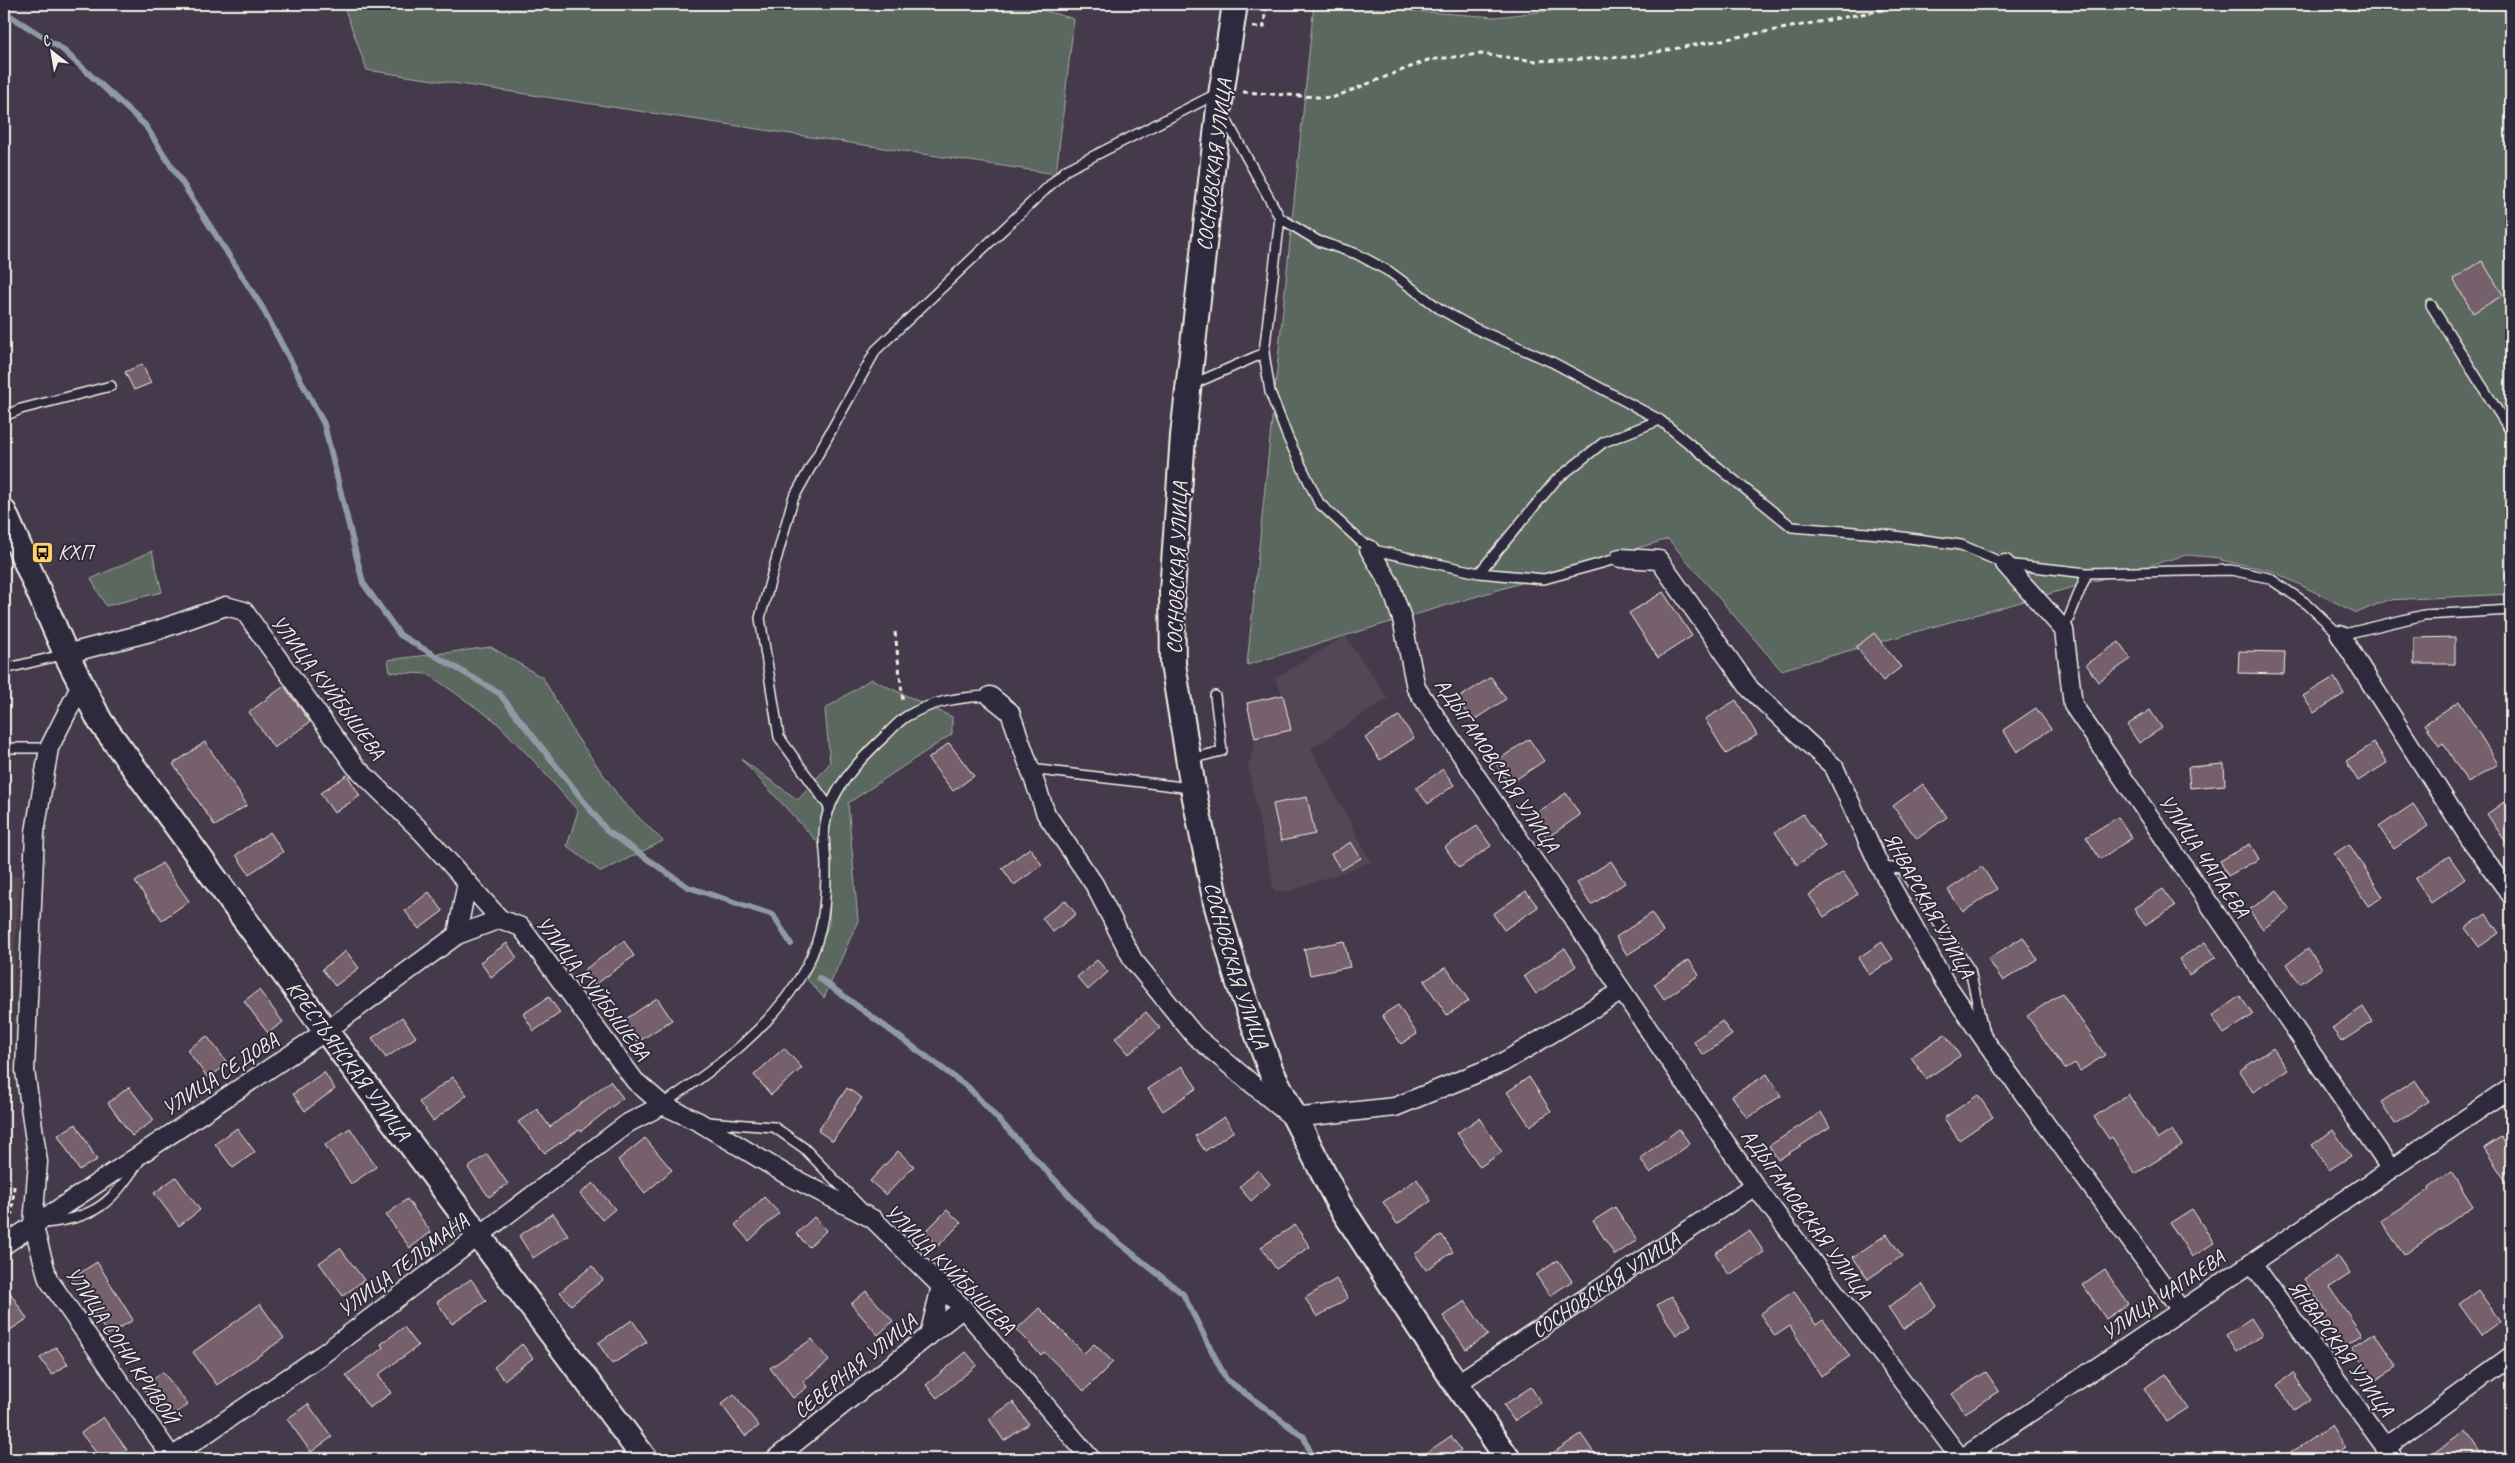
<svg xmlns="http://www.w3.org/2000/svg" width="2515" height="1463" viewBox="0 0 2515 1463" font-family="Caveat,sans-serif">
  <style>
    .built { fill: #534655 }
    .green { fill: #5a685e; stroke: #a7aca3 }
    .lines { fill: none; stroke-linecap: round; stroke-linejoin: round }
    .stream { stroke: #909aa5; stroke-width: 6 }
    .building { fill: #76616c; stroke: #f4f1e8 }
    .lane-casing { stroke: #f4f1e8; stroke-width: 12 }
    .street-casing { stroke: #f4f1e8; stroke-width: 21 }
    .secondary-casing { stroke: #f4f1e8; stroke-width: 28 }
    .path { stroke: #f4f1e8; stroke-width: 3; stroke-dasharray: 5 4; stroke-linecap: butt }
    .lane { stroke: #2f2a3d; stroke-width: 9 }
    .street { stroke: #2f2a3d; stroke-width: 18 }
    .secondary { stroke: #2f2a3d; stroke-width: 24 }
    .labels { text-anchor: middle; stroke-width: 4; stroke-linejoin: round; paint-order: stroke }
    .street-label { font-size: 21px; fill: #f4f1e8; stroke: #2f2a3d }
    .poi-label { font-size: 21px; fill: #f4f1e8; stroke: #2f2a3d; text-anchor: start }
  </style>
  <rect width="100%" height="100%" fill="#443a4b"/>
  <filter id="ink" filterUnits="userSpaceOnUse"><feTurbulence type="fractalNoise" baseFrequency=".02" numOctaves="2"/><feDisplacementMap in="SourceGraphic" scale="10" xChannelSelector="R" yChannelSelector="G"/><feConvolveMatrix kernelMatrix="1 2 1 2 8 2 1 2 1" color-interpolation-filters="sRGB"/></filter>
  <g filter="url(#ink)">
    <path class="built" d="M1345 636 1388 698 1311 749 1371 862 1290 891H1274L1248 768 1255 738 1247 703 1283 695 1275 678Z
      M4 876H20L4 1115Z"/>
    <path class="green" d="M343 4H1021L1074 19 1056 174 367 70Z
      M1314 4 1496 17 1607 4H2511V594L2387 600 2357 613 2272 571 2221 560V558L2186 555 1781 670 1668 539 1247 665Z
      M152 551 162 592 106 606 91 579Z
      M491 647 543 678 576 736 622 801 663 841 601 872 567 846 578 811 534 761 494 720 428 674 390 672 388 660Z
      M871 679 952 717V734L848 803 858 921 824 998 807 979 829 924 832 858 741 759 798 800 830 763 825 709Z"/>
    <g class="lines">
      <path class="stream" d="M4 12 62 49 145 125 262 307 324 424 363 583 400 635 499 693 607 831 688 887 773 915 791 944
        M819 978 969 1088 1098 1226 1183 1294 1226 1379 1304 1437 1313 1459"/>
    </g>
    <path class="building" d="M2482 261 2503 295 2473 313 2453 279Z
      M142 364 151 383 134 390 125 372Z
      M1663 592 1692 636 1658 658 1629 613Z
      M1874 633 1901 667 1883 681 1856 647Z
      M2455 637V664H2414V638Z
      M2119 642 2131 659 2098 682 2086 664Z
      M2239 651 2285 652 2284 674 2238 673Z
      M1491 677 1506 699 1472 721 1457 699Z
      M2334 677 2344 694 2314 713 2303 696Z
      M284 686 310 722 274 748 249 712Z
      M1283 695 1291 730 1255 738 1247 703Z
      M1736 700 1757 735 1726 754 1705 719Z
      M2459 701 2498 764 2468 783 2443 743 2439 746 2425 724Z
      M2036 708 2051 729 2017 752 2003 730Z
      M2150 710 2162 728 2139 743 2127 725Z
      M1399 716 1414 738 1380 760 1365 738Z
      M1529 739 1544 761 1509 784 1495 762Z
      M205 742 247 805 215 826 173 764Z
      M949 743 974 776 953 791 928 759Z
      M2374 743 2387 763 2358 781 2346 761Z
      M2224 764 2225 785 2190 788 2188 767Z
      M1443 769 1454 785 1428 804 1416 788Z
      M347 775 360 796 334 813 320 793Z
      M1923 784 1947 817 1917 839 1893 806Z
      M1566 793 1580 815 1547 838 1532 816Z
      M1307 797 1315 834 1281 841 1273 804Z
      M2511 797V850L2487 814Z
      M2413 804 2428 826 2394 849 2379 827Z
      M1803 814 1825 846 1797 865 1775 832Z
      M2118 817 2132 838 2100 859 2086 837Z
      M1477 826 1491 846 1459 868 1445 847Z
      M270 832 283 852 249 874 236 855Z
      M1351 842 1361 858 1341 870 1331 854Z
      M2250 844 2259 859 2228 876 2220 861Z
      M2349 844 2383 897 2368 906 2334 854Z
      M1030 848 1042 865 1014 885 1002 868Z
      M2449 856 2465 879 2431 903 2415 879Z
      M1611 861 1625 883 1591 905 1577 883Z
      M162 863 189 901 162 920 135 882Z
      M1982 867 1997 889 1963 912 1948 890Z
      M1843 872 1858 894 1824 917 1809 895Z
      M2163 889 2175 906 2145 925 2134 908Z
      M2277 890 2290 910 2263 929 2249 910Z
      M1526 891 1538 907 1504 930 1493 914Z
      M429 892 443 911 419 929 405 911Z
      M1065 900 1076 914 1053 932 1042 918Z
      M1652 913 1663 932 1627 955 1616 937Z
      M2486 914 2499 933 2479 947 2465 928Z
      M2023 937 2037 959 2003 981 1988 959Z
      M624 941 634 956 595 985 584 970Z
      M1344 941 1350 967 1310 975 1304 949Z
      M1882 942 1893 959 1869 975 1858 958Z
      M2205 942 2216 957 2189 975 2179 959Z
      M507 943 517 958 491 977 480 962Z
      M1565 948 1576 966 1536 994 1524 976Z
      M2308 949 2322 968 2300 984 2287 964Z
      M346 951 359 968 335 986 322 969Z
      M1097 960 1108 972 1088 990 1077 977Z
      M1689 960 1699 975 1664 999 1654 984Z
      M1446 967 1469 1001 1447 1015 1424 981Z
      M259 990 283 1022 268 1033 244 1001Z
      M2062 993 2105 1055 2080 1071 2075 1063 2065 1069 2027 1016Z
      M2240 996 2253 1015 2224 1034 2212 1016Z
      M549 997 560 1013 534 1031 523 1014Z
      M657 998 672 1020 638 1042 623 1021Z
      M1398 1005 1417 1034 1401 1044 1382 1015Z
      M2363 1007 2372 1022 2341 1042 2332 1028Z
      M1146 1012 1160 1028 1129 1054 1115 1038Z
      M402 1017 416 1037 386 1058 372 1038Z
      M1722 1021 1732 1035 1703 1055 1693 1041Z
      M1945 1034 1960 1056 1926 1079 1911 1057Z
      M207 1036 228 1064 208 1078 187 1050Z
      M784 1048 802 1068 771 1095 754 1075Z
      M2273 1048 2288 1070 2253 1092 2239 1071Z
      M1182 1066 1197 1088 1163 1111 1148 1089Z
      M324 1072 335 1089 305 1111 293 1094Z
      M1767 1074 1781 1096 1747 1118 1732 1096Z
      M453 1077 467 1095 433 1121 419 1102Z
      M1529 1077 1551 1111 1530 1126 1507 1092Z
      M2415 1080 2429 1101 2395 1124 2381 1102Z
      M610 1081 623 1098 581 1131 579 1130 545 1153 518 1122 537 1109 550 1127Z
      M129 1087 154 1120 132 1136 108 1103Z
      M847 1088 862 1098 833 1141 818 1131Z
      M2128 1094 2158 1139 2172 1130 2182 1145 2135 1174 2112 1137 2109 1139 2094 1117Z
      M1978 1095 1993 1117 1959 1140 1944 1118Z
      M1821 1112 1830 1127 1778 1160 1769 1146Z
      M1224 1117 1234 1131 1205 1151 1195 1136Z
      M1479 1118 1502 1152 1480 1167 1457 1133Z
      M76 1124 97 1160 79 1170 58 1135Z
      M237 1128 255 1152 233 1168 215 1144Z
      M350 1128 376 1167 351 1184 325 1145Z
      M1679 1129 1690 1144 1650 1173 1640 1158Z
      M2333 1130 2351 1156 2329 1170 2312 1145Z
      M2501 1137 2511 1151V1189L2484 1148Z
      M645 1138 672 1170 645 1193 618 1160Z
      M898 1151 914 1166 886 1195 870 1181Z
      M487 1154 508 1184 489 1197 468 1168Z
      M1258 1170 1270 1184 1251 1201 1239 1187Z
      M2451 1172 2473 1206 2404 1255 2381 1221 2430 1189 2429 1187Z
      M176 1177 200 1210 179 1226 154 1193Z
      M1417 1179 1431 1201 1397 1224 1383 1202Z
      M593 1183 615 1209 602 1220 580 1194Z
      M764 1197 779 1213 749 1241 735 1225Z
      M407 1199 431 1232 410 1248 386 1215Z
      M1615 1207 1637 1240 1615 1255 1593 1221Z
      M2192 1209 2214 1243 2192 1257 2170 1223Z
      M947 1210 961 1223 938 1246 924 1233Z
      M553 1213 568 1235 533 1258 519 1236Z
      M814 1217 827 1230 809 1247 796 1234Z
      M1295 1225 1310 1247 1276 1269 1261 1247Z
      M1749 1230 1764 1252 1729 1275 1715 1253Z
      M1887 1234 1902 1256 1868 1279 1853 1257Z
      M1442 1235 1453 1252 1426 1270 1415 1254Z
      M340 1248 364 1280 343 1296 319 1263Z
      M2338 1256 2350 1274 2330 1287 2362 1335 2342 1348 2321 1317 2327 1313 2304 1279Z
      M1558 1260 1572 1281 1550 1296 1536 1275Z
      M97 1262 133 1320 108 1335 72 1278Z
      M592 1266 603 1280 571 1305 560 1292Z
      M2105 1270 2128 1304 2106 1319 2083 1285Z
      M471 1279 486 1301 452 1324 437 1302Z
      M1336 1279 1348 1298 1317 1317 1305 1298Z
      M4 1283 27 1319 4 1334Z
      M1922 1284 1937 1306 1903 1329 1888 1307Z
      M2478 1290 2500 1321 2481 1335 2459 1304Z
      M866 1291 893 1321 878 1335 851 1304Z
      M1794 1291 1816 1325 1823 1320 1850 1356 1821 1376 1790 1326 1775 1336 1760 1314Z
      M1672 1296 1691 1325 1676 1335 1657 1305Z
      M1465 1301 1488 1335 1466 1349 1443 1316Z
      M260 1304 284 1338 217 1385 193 1352Z
      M1039 1308 1084 1353 1094 1344 1113 1362 1084 1391 1044 1352 1041 1355 1016 1330Z
      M2251 1318 2262 1335 2237 1352 2226 1335Z
      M632 1320 647 1342 612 1364 598 1343Z
      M404 1327 418 1346 378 1375 391 1393 369 1408 346 1375 383 1348 381 1344Z
      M2374 1333 2397 1367 2374 1381 2352 1347Z
      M812 1339 829 1361 803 1381 807 1387 793 1398 770 1368Z
      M522 1344 533 1358 504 1380 494 1367Z
      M56 1347 68 1364 52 1375 40 1358Z
      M966 1352 977 1365 937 1398 926 1385Z
      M163 1372 188 1405 166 1420 142 1387Z
      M1986 1372 1999 1391 1965 1413 1952 1394Z
      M2293 1373 2310 1399 2294 1410 2277 1385Z
      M2166 1374 2188 1408 2166 1422 2144 1388Z
      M1531 1387 1541 1403 1514 1421 1504 1405Z
      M734 1394 759 1426 745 1436 721 1404Z
      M1013 1402 1029 1424 1004 1441 989 1419Z
      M308 1404 332 1437 311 1452 287 1419Z
      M103 1417 127 1450 114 1459H101L81 1433Z
      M2331 1426 2345 1448 2329 1459H2281Z
      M2466 1431 2485 1459H2423Z
      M1581 1434 1598 1459H1544Z
      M1451 1436 1461 1450 1447 1459H1417Z"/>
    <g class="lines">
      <defs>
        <path id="lane" d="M1280 218 1318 241 1357 254 1390 272 1440 309 1474 328 1552 362 1660 420 1792 527 1880 534 1961 545 2005 564 2087 573 2231 570 2269 578 2307 604 2340 635 2424 615 2511 610
          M2431 305 2511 432
          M1264 353 1270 392 1288 438 1319 503 1369 549 1479 573 1544 579 1620 558
          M1191 385 1264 353 1280 218 1224 116
          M4 416 21 409 111 386
          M1479 573 1556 480 1604 442 1660 420
          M2064 630 2087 573
          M4 669 66 654
          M4 748H49
          M1190 759 1222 751 1215 696
          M1030 769 1191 788
          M830 808 779 737 760 618 793 499 876 350 1066 170 1218 93
          M1881 867 1902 869 1970 970 1983 1030
          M663 1104C717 1068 774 1026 806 967 823 937 826 902 826 868 826 857 824 845 824 834 826 793 859 760 887 734 893 728 899 721 907 716 933 701 960 697 990 696
          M707 1122 774 1127 804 1148 862 1208
          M44 1223C97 1218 111 1203 140 1160"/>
        <g id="street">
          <path d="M1369 549 1390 584 1402 619 1416 688 1755 1186 1961 1459"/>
          <path d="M1620 558 1659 560 1750 689 1834 767 1880 867 1944 981 1986 1042 2181 1310"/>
          <path d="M2005 564 2064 630 2073 705 2390 1168"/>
          <path d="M2340 635 2470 839 2511 895"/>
          <path d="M66 654 158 630 226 606 244 611 355 766 422 832 500 919 521 927 635 1081 663 1105 699 1122 787 1175 873 1219 963 1308 1091 1459"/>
          <path d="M81 685 49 748 35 832 25 1071 38 1162 33 1224 48 1279 173 1459"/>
          <path d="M990 696 1010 712 1046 814 1094 884 1133 960 1195 1036 1293 1118 1395 1107 1502 1063 1622 991"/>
          <path d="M457 935 467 882"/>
          <path d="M4 1245 326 1031 457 935 500 919"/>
          <path d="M2252 1263 2394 1459"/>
          <path d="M929 1336 941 1286"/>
          <path id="s1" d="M1456 1384 1755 1186"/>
          <path d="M2385 1448 2511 1356"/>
          <path d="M169 1459 323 1354 628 1123 663 1105"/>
          <path d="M775 1459 963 1308"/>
          <path d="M1961 1459 2511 1088"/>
        </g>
        <g id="secondary">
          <path id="s2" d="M1235 4 1219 108 1183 436 1172 591 1173 664 1193 788 1216 903 1238 981 1271 1071 1339 1204 1456 1384 1508 1459"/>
          <path id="s3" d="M4 512 66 654 100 721 326 1031 645 1459"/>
        </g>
      </defs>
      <use href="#lane" class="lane-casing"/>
      <use href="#street" class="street-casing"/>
      <use href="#secondary" class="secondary-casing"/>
      <path class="path" d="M1253 27H1264L1266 4
        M1243 92 1332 98 1428 60 1481 54 1536 61 1630 57 1915 4
        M895 632 903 702
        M9 1216 12 1213 14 1186"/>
      <use href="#lane" class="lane"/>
      <use href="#street" class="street"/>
      <use href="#secondary" class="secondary"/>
    </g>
  </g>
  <defs>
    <symbol id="bus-square" viewBox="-11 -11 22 22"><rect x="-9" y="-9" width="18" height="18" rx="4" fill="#ffd166" stroke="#2f2a3d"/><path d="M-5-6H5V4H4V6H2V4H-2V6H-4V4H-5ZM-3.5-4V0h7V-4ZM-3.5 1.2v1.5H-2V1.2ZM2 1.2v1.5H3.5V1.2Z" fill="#111"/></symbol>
  </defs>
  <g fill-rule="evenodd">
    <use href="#bus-square" x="30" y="540" width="25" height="25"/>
  </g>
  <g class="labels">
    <g class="street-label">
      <text transform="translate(1214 165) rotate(-83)" y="7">СОСНОВСКАЯ УЛИЦА</text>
      <text transform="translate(1177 568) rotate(-88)" y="7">СОСНОВСКАЯ УЛИЦА</text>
      <text transform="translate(328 687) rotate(53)" y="7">УЛИЦА КУЙБЫШЕВА</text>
      <text transform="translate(1497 765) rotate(56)" y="7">АДЫГАМОВСКАЯ УЛИЦА</text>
      <text transform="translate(2204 856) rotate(56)" y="7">УЛИЦА ЧАПАЕВА</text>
      <text transform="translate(1929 905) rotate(61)" y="7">ЯНВАРСКАЯ УЛИЦА</text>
      <text dy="7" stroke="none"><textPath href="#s2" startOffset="972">СОСНОВСКАЯ УЛИЦА</textPath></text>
      <text transform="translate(593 988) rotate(53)" y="7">УЛИЦА КУЙБЫШЕВА</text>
      <text dy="7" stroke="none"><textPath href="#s3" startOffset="651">КРЕСТЬЯНСКАЯ УЛИЦА</textPath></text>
      <text transform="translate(220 1074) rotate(-33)" y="7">УЛИЦА СЕДОВА</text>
      <text transform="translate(1806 1214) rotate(54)" y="7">АДЫГАМОВСКАЯ УЛИЦА</text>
      <text transform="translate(403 1265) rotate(-37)" y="7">УЛИЦА ТЕЛЬМАНА</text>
      <text transform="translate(950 1269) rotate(45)" y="7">УЛИЦА КУЙБЫШЕВА</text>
      <text dy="7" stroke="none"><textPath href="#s1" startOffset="179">СОСНОВСКАЯ УЛИЦА</textPath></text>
      <text transform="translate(2163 1295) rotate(-34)" y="7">УЛИЦА ЧАПАЕВА</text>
      <text transform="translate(122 1345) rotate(56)" y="7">УЛИЦА СОНИ КРИВОЙ</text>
      <text transform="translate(2341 1348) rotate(54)" y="7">ЯНВАРСКАЯ УЛИЦА</text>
      <text transform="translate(855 1366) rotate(-39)" y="7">СЕВЕРНАЯ УЛИЦА</text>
    </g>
    <g class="poi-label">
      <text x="58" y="559">КХП</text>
    </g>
  </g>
  <rect width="2515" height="1463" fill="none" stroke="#2f2a3d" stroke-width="20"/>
  <rect x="10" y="10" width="2495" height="1443" fill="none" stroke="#f4f1e8" stroke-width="2" filter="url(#ink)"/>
  <g transform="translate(52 52) rotate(329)" stroke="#2f2a3d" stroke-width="4" paint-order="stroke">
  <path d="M0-4L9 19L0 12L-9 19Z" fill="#f4f1e8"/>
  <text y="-8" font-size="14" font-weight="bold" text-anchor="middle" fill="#f4f1e8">С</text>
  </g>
</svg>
